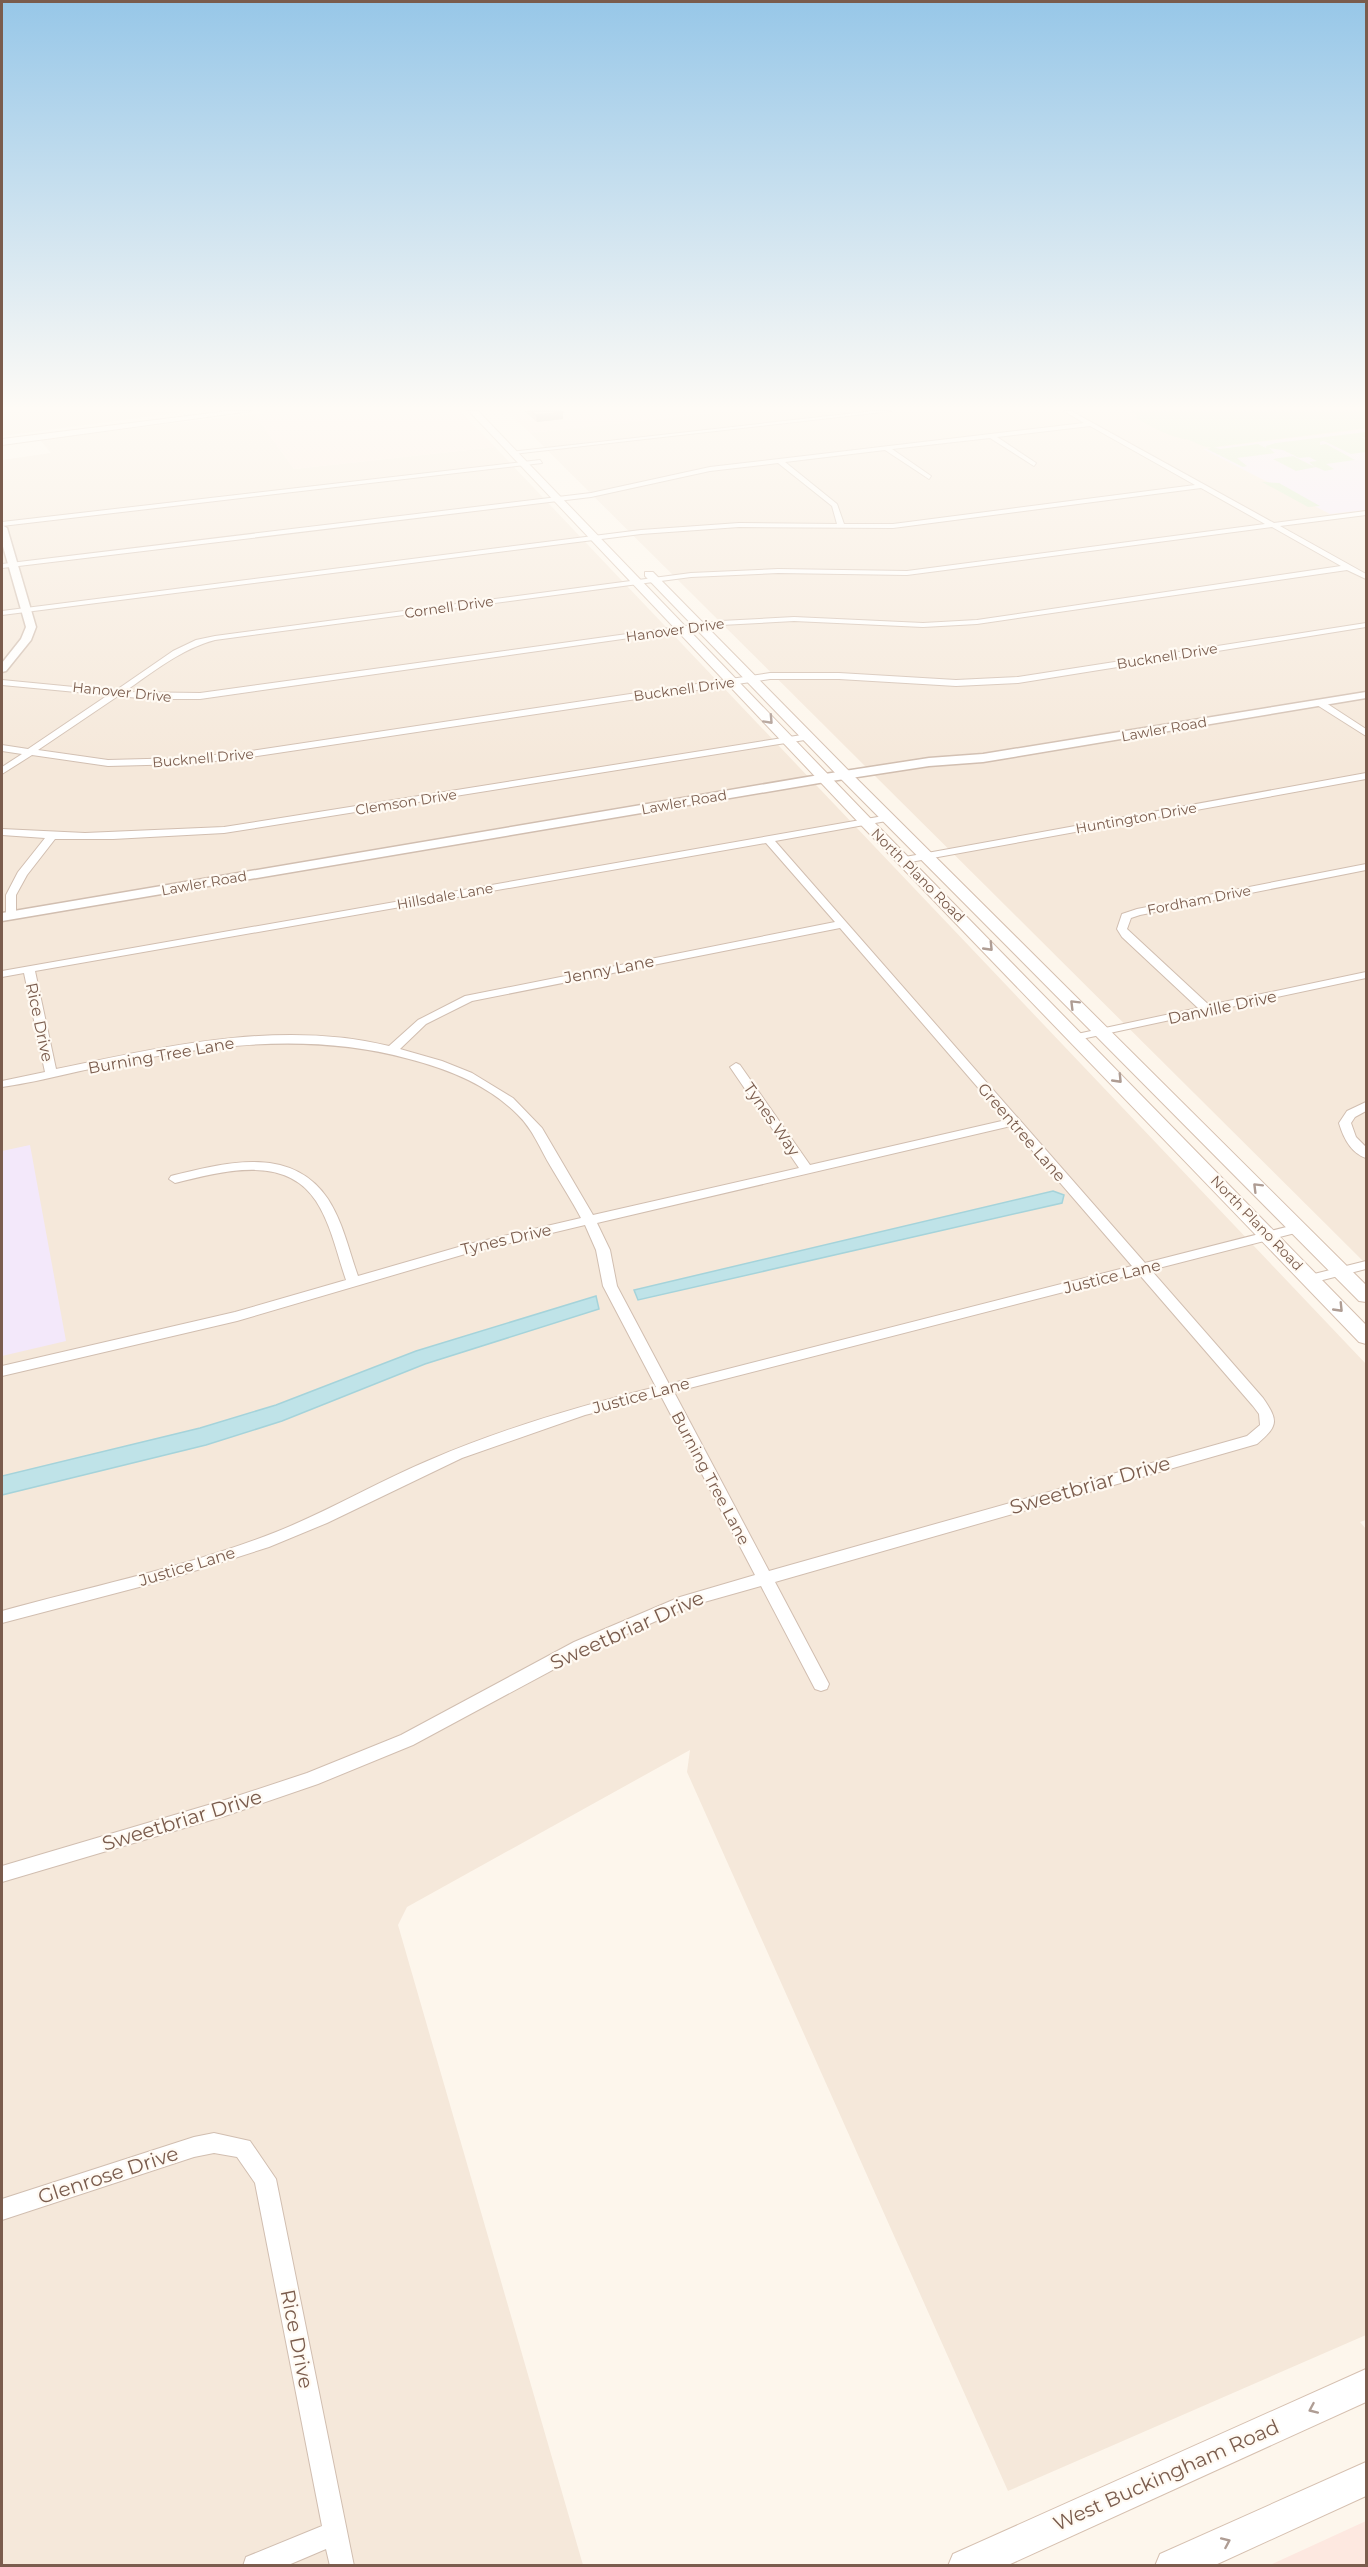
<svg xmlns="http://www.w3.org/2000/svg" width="1368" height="2567" viewBox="0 0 1368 2567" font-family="Montserrat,sans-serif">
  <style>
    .residential { fill: #f5e8da }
    .commercial { fill: #fde8e0 }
    .education { fill: #f3e8fa }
    .green { fill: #d8ecc9 }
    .water { fill: #bfe3e8; stroke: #a5d3da; stroke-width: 1.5 }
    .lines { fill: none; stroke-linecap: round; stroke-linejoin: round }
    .minor-casing { stroke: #d1beb0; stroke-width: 2 }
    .tertiary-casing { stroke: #d1beb0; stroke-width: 3 }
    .secondary-casing { stroke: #d6c0b0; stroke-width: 2 }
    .minor { fill: #fff; fill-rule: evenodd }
    .tertiary { fill: #fff; fill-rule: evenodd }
    .secondary { fill: #fff; fill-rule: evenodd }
    .wall { fill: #d1b7a8 }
    .shaded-wall { fill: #aa9588 }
    .building { fill: #f3d5c3; stroke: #aa9588; stroke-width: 1.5 }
    .oneway { stroke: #af9d94 }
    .labels { text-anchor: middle; stroke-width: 4.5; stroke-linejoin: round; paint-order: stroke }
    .far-street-label { font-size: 14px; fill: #7a5c4d; stroke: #fffaf3 }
    .street-label { font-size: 16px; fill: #7a5c4d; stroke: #fffaf3 }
    .near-street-label { font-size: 20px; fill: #7a5c4d; stroke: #fffaf3 }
  </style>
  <rect width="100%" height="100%" fill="#fdf6ec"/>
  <path class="residential" d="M2 411H192L2 436Z
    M730 411H1366V1264L530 433Z
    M250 414 255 415 294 469 495 447 1366 1364V1520L1360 1522 1366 1529V2335L1008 2491 687 1772 690 1750 407 1907 398 1925 583 2565H2V460L51 453 40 440Z"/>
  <path class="commercial" d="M277 411H460L495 447 294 469 255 415 250 414Z
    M506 411H730L530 433Z
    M1366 2521V2565H1270Z"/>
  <path class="education" d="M1366 429V510L1330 514 1203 449Z
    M30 1145 66 1341 2 1356V1151Z"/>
  <path class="green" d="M1130 411H1366V428L1214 447 1220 449 1258 444 1266 448V446L1276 443 1366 432V438L1360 436 1366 440V452L1351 454 1324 441 1352 437 1322 441 1320 442V445L1326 444 1355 460 1326 464 1334 469 1325 471 1316 467 1296 471 1273 459 1293 456 1315 467 1309 462 1317 461 1309 457 1299 458 1283 450 1269 448 1275 453 1237 458 1247 466 1243 467 1207 449 1212 447C1200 448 1195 440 1184 439 1166 436 1151 426 1134 417L1139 416Z
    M1262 482 1279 483 1320 506 1308 507Z"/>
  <path class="water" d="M1053 1191 1064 1195 1062 1203 638 1300 634 1290Z
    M596 1296 599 1309 425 1364 282 1421 206 1445 2 1495V1476L200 1428 276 1405 416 1351Z"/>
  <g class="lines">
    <defs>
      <path id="minor" d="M874 411H891L513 454 510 452Z
        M1064 411H1071L1274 523 1366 511V515L1280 526 1366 574V579L1347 570 977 624 923 627 794 621 721 625 200 699H150L118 696 38 750 108 760 185 758 244 752 770 673H839L956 680 1018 677 1366 623V627L1018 683 956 686 839 679H770L244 758 185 764 108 766 32 755 2 774V767L22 754 2 751V745L28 749 108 695 2 685V680L115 691 173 651 196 640 215 636 691 573 778 569 907 571 1265 524 1201 488 893 528 739 527 641 534 2 615V611L641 530 739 523 837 524 832 506 778 463 710 471 591 497 2 568V564L591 493 710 467 1084 423ZM1090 426 1195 485 893 524H844L837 504 785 462 885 450 929 479 931 476 892 449 990 438 1034 466 1036 463 997 437ZM1272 527 1341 566 977 620 923 623 794 617 721 621 200 693 124 692C153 672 181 649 215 640L691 577 778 573 907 575Z
        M540 460 542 463 2 526V522Z
        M1317 701H1323L1366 729V736L1317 705Z
        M808 734 811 735V739L224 833 113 839H55L27 875 16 895V916L11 919 6 916V895L18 872 45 838 2 835V829L85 833 224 827Z
        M1366 773V779L905 863 900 860 905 857Z
        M889 815 892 816V820L775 841 1145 1263 1298 1224 1305 1228 1303 1231 1151 1270 1263 1398C1279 1421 1278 1426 1257 1444L775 1582 829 1684 827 1689 821 1691 815 1689 761 1586 690 1606 586 1652 413 1745 318 1784 225 1816 2 1882V1866L225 1800 307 1773 401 1735 574 1642 680 1597 755 1575 661 1396 585 1415 462 1458 327 1523 269 1547 166 1580 2 1623V1611C93 1586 187 1567 276 1532 329 1511 379 1481 432 1459 504 1428 580 1406 656 1387L603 1286 596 1250 585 1225 472 1252 237 1321 2 1376V1366L235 1312 346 1280C337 1254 331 1224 316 1201 285 1153 221 1172 175 1183L169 1179 171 1176C224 1163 291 1144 328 1199 343 1222 349 1251 358 1276L469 1244 581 1218C572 1201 561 1184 551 1167 540 1149 533 1129 517 1114 488 1085 448 1069 409 1059 303 1030 196 1047 90 1069 61 1075 31 1083 2 1087V1081L45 1072 24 973 2 977V971ZM766 843 835 922 465 996 418 1020 389 1046C280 1019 163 1047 56 1069L35 971ZM840 928 1006 1120 810 1165 740 1065 736 1063 730 1067 799 1168 593 1215 542 1128 513 1098 472 1073 442 1061 400 1049 426 1024 472 1001ZM1011 1126 1132 1266 669 1384 617 1286 610 1250 597 1223ZM1138 1273 1253 1406 1259 1414 1260 1425 1247 1436 769 1571 674 1392Z
        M1366 864V870L1140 915 1131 918 1127 929 1209 1005 1366 972V978L1077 1040 1071 1037 1077 1034 1198 1008 1122 937 1117 929 1122 914 1137 909Z
        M1366 1102V1111L1355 1117 1351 1123 1356 1137 1366 1147V1158C1351 1153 1343 1137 1339 1123L1347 1111Z
        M1366 1261V1269L1311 1283 1304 1279 1306 1276Z
        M214 2133 250 2141 276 2179 354 2566H330L326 2549 286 2566H243L246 2557 322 2526 255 2183 237 2157 214 2153 194 2157 2 2220V2199L194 2137Z"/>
      <path id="tertiary" d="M2 525 7 528 36 627 31 640 6 671 2 672V663L21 639 26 627 2 543Z
        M1366 692V698L983 762 929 766 825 782 2 921V913L825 774 929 758 983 754Z"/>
      <path id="secondary" d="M228 411H251L2 445V439Z
        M469 411H478L871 819 1366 1325V1344L1359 1342 861 825Z
        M645 572H653L850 772 1366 1285V1302L1359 1301 840 778 645 576Z
        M1366 2369V2402L1006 2566H948L953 2554Z
        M1366 2462V2496L1213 2566H1155L1160 2554Z"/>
    </defs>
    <use href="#minor" class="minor-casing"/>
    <use href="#tertiary" class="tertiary-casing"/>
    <use href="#secondary" class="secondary-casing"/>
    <use href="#minor" class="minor"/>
    <use href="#tertiary" class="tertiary"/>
    <use href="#secondary" class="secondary"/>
  </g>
  <path class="wall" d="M524 411H561L563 419 537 422Z"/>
  <path class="shaded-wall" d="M563 412V419L537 422 536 415Z"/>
  <path class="building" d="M531 411H561L563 412 536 415Z"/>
  <defs><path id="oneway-chevron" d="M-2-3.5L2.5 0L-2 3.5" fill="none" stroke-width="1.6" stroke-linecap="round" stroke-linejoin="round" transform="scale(1.5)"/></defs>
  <g class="oneway">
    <use href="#oneway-chevron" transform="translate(769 720) rotate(47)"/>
    <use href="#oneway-chevron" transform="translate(989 947) rotate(46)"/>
    <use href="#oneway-chevron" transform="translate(1074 1004) rotate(-135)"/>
    <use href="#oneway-chevron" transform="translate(1118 1079) rotate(46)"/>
    <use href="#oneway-chevron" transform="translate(1257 1187) rotate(-135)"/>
    <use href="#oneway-chevron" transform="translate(1339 1308) rotate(46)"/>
    <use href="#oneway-chevron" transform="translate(1313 2409) rotate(156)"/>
    <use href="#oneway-chevron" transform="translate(1226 2542) rotate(-24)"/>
  </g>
  <linearGradient id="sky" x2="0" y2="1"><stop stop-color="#97c7e8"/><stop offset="0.53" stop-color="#fefbf6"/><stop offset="1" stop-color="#fefbf6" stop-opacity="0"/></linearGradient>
  <rect width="1368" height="770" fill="url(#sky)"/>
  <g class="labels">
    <g class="far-street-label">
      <text transform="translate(449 607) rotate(-8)" y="5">Cornell Drive</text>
      <text transform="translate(675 630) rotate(-8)" y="5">Hanover Drive</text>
      <text transform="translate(1167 656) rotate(-9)" y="5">Bucknell Drive</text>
      <text transform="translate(684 689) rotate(-8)" y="5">Bucknell Drive</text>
      <text transform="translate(122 692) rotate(6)" y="5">Hanover Drive</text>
      <text transform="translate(1164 729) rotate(-10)" y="5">Lawler Road</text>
      <text transform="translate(203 758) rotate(-5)" y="5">Bucknell Drive</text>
      <text transform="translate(406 802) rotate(-9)" y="5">Clemson Drive</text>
      <text transform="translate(684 802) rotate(-10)" y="5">Lawler Road</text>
      <text transform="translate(1136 818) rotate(-10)" y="5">Huntington Drive</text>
      <text transform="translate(918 875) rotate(45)" y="5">North Plano Road</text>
      <text transform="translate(204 883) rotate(-10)" y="5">Lawler Road</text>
      <text transform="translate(445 896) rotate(-10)" y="5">Hillsdale Lane</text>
      <text transform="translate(1199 900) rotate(-11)" y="5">Fordham Drive</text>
      <text transform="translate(1257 1223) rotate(46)" y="5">North Plano Road</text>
    </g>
    <g class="street-label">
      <text transform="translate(609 969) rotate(-11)" y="6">Jenny Lane</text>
      <text transform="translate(1222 1007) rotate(-12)" y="6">Danville Drive</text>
      <text transform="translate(40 1022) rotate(78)" y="6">Rice Drive</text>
      <text transform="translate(161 1055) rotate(-10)" y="6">Burning Tree Lane</text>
      <text transform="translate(772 1119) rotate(55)" y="6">Tynes Way</text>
      <text transform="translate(1022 1132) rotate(49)" y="6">Greentree Lane</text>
      <text transform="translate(506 1239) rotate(-13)" y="6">Tynes Drive</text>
      <text transform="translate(1112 1276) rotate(-14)" y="6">Justice Lane</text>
      <text transform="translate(641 1395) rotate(-15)" y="6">Justice Lane</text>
      <text transform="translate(711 1478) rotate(62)" y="6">Burning Tree Lane</text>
      <text transform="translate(187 1566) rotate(-17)" y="6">Justice Lane</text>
    </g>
    <g class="near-street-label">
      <text transform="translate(1090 1485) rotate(-16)" y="7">Sweetbriar Drive</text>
      <text transform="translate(627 1630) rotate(-24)" y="7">Sweetbriar Drive</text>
      <text transform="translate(182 1820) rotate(-17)" y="7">Sweetbriar Drive</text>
      <text transform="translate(108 2175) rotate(-18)" y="7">Glenrose Drive</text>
      <text transform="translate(297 2339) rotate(79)" y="7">Rice Drive</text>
      <text transform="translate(1166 2475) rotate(-24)" y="7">West Buckingham Road</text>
    </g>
  </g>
  <rect width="1368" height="2567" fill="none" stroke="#7a5c4d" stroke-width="6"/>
</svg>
